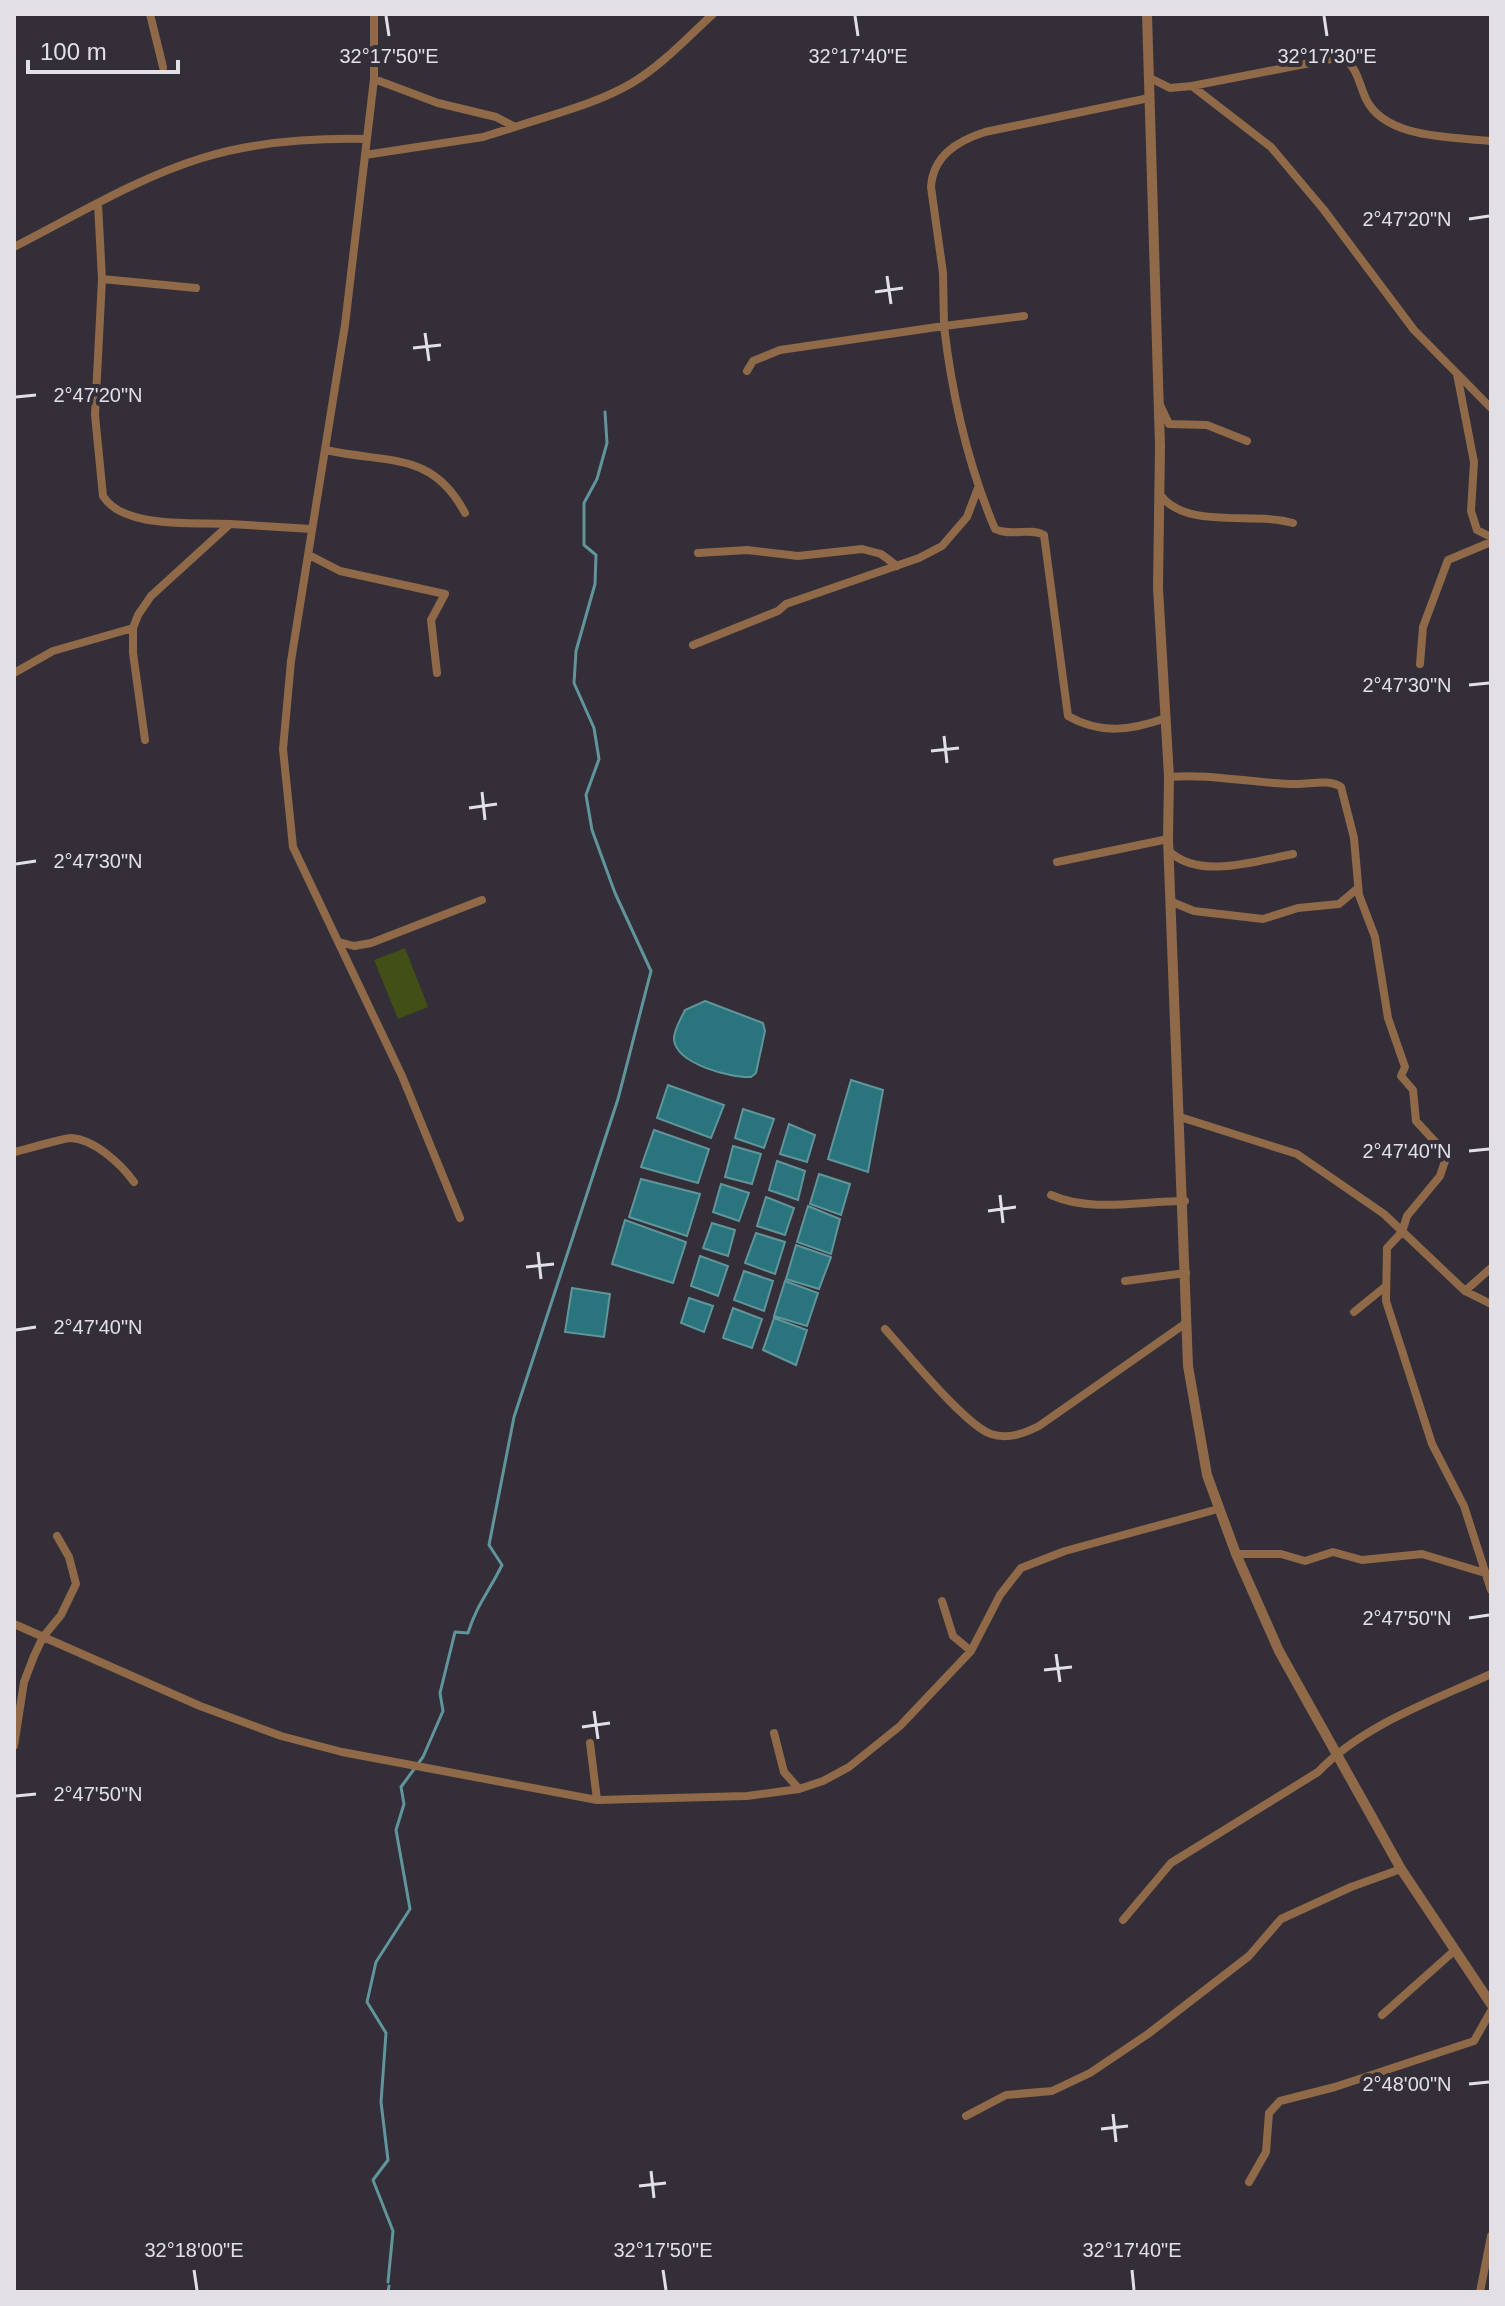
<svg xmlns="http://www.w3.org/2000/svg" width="1505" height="2306" viewBox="0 0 1505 2306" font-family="Helvetica,sans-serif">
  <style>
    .green { fill: #424f16 }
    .water { fill: #2a757d; stroke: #61959c; stroke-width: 2 }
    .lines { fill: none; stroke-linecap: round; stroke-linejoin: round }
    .stream { stroke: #61959c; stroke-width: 3 }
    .minor { stroke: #8f6948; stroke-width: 8 }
    .tertiary { stroke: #8f6948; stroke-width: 10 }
    .ticks { fill: none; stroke: #e2dfe5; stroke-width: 3 }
    .ticks-label { font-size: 20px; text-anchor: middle; fill: #e2dfe5; stroke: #332e37; stroke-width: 8; stroke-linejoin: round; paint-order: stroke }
  </style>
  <rect width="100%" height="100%" fill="#332e37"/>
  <path class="green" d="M405 948 428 1007 398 1019 374 960Z"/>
  <path class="water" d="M705 1001 763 1023 765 1031 756 1073 751 1077C730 1078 677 1064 674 1040 673 1031 681 1019 685 1010Z
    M851 1080 883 1090 868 1172 828 1159Z
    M668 1085 724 1105 711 1138 657 1118Z
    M743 1109 774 1119 764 1148 735 1138Z
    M789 1124 815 1135 807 1162 780 1154Z
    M654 1130 709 1149 698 1183 641 1167Z
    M733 1146 761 1154 752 1184 725 1177Z
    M777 1161 805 1171 798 1200 769 1190Z
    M819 1174 850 1184 841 1215 810 1204Z
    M641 1179 700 1194 687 1236 629 1217Z
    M721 1184 749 1193 739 1221 713 1212Z
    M766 1197 794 1208 785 1235 757 1226Z
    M808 1206 840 1219 831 1254 797 1242Z
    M625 1220 686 1242 673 1283 612 1264Z
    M712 1223 735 1230 728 1256 703 1248Z
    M756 1233 785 1242 775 1274 745 1263Z
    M796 1245 831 1257 819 1289 786 1279Z
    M700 1256 728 1266 718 1296 691 1286Z
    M744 1271 773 1281 764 1311 734 1300Z
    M785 1281 818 1293 807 1326 774 1316Z
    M572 1288 610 1294 604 1337 565 1332Z
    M689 1298 713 1306 704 1332 681 1323Z
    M733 1308 762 1319 752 1348 723 1338Z
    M774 1318 807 1330 796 1365 763 1350Z"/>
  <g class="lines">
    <path class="stream" d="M388 2282 393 2231 373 2180 388 2160 381 2102 386 2033 367 2002 376 1962 410 1909 396 1830 404 1804 401 1787 423 1757 443 1711 440 1693 455 1632 468 1633C476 1606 490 1590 502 1565L489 1545 514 1417 618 1099 651 971 615 893 592 830 586 795 599 759 594 728 574 683 576 651 595 584 596 555 584 545V503L597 479 607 443 605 412
      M388 2292 389 2286"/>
    <path class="minor" d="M150 14 163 67
      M374 14V79L438 103 496 117 515 127C554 114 596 104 632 83 662 65 687 38 713 14
      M1150 78 1170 88 1192 86 1341 57C1357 65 1359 84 1366 99 1385 139 1453 137 1491 141
      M374 79 345 325 291 661 283 749 293 847 402 1076 460 1218
      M1192 86 1271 147 1324 210 1414 330 1491 408
      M365 155 483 137 515 127
      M98 204 102 279 95 415 103 496C123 529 194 522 230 524
      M14 247C75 216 137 178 202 158 253 142 314 138 367 139
      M102 279 196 288
      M1024 316 944 326C952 395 968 465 995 529 1011 537 1030 527 1044 535L1068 716C1101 735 1132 730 1166 718
      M747 371 753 361 780 350 944 326 943 273 931 187C933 156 957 141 985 132L1149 98
      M1457 374 1474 462 1471 511 1477 530 1491 537
      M1160 405 1169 424 1207 425 1247 441
      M326 450C387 464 432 450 465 513
      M1159 493C1184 531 1254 511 1293 523
      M698 553 747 550 798 556 862 549 881 554 897 566
      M309 555 340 571 445 594 431 620 437 673
      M693 645 778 611 786 604 919 558 942 546 967 517 978 488
      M1420 664 1423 627 1448 560 1491 542
      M14 673 53 651 133 628
      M145 740 133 653V628L138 615 151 596 230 524 312 529
      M1169 777C1212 773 1254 784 1297 784 1311 784 1329 779 1341 787L1354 838 1359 895 1375 937 1388 1018 1405 1067 1401 1076 1413 1090 1416 1121 1439 1146 1445 1161 1440 1176 1407 1216 1402 1232 1387 1248 1386 1301 1432 1444 1464 1506 1491 1590
      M1169 851C1199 880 1256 861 1293 854
      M1057 862 1168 839
      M1172 902 1194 911 1263 919 1298 908 1339 904 1358 888
      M339 942 354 946 371 943 482 900
      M1180 1117 1297 1154 1384 1214 1465 1291 1491 1304
      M14 1152C24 1150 63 1138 71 1138 94 1139 121 1164 134 1182
      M1051 1195C1092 1213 1139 1201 1185 1201
      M1125 1281 1186 1273
      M1465 1291 1491 1268
      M1354 1312 1386 1286
      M885 1329C907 1353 965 1425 991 1434 1008 1440 1025 1433 1039 1426L1186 1323
      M1236 1554H1281L1305 1561 1333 1552 1362 1560 1422 1554 1485 1573
      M942 1601 953 1636 971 1651
      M14 1624 200 1706 281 1736 342 1752 597 1800 747 1796 799 1789 823 1781 849 1767 900 1726 971 1651 1000 1595 1021 1568 1065 1551 1218 1509
      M774 1733 784 1772 799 1789
      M590 1743 597 1800
      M14 1746 24 1682 34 1656 43 1637 61 1615 76 1584 69 1557 57 1536
      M1123 1920 1171 1863 1318 1772C1363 1725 1432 1701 1491 1674
      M1382 2015 1454 1951
      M966 2116 1006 2095 1052 2091 1090 2073 1148 2034 1249 1956 1281 1919 1351 1887 1401 1869
      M1249 2182 1266 2152 1269 2113 1280 2101 1335 2087 1474 2041 1491 2011
      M1480 2292 1491 2236"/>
    <path class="tertiary" d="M1147 14 1160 446 1158 588 1169 777 1168 839 1188 1366 1207 1475 1236 1554 1279 1651 1401 1869 1491 2004"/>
  </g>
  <path class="ticks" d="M386 16 389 36M855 16 858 36M1324 16 1327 36M1469 219 1489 216M887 276 891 304M875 292 903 288M425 333 429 361M413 348 441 345M16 397 36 395M1469 685 1489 683M944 736 947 763M931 751 959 748M482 792 485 820M469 808 497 804M16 864 36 861M1469 1151 1489 1149M1000 1195 1003 1223M988 1211 1016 1207M538 1252 541 1279M526 1267 554 1264M16 1330 36 1327M1469 1618 1489 1615M1056 1654 1060 1682M1044 1670 1072 1667M594 1711 598 1739M582 1727 610 1723M16 1796 36 1794M1469 2084 1489 2082M1113 2114 1116 2142M1101 2129 1128 2126M651 2171 654 2198M639 2186 666 2183M194 2270 197 2290M663 2270 666 2290M1132 2270 1134 2290"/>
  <g class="ticks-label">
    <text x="389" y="63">32°17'50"E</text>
    <text x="858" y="63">32°17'40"E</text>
    <text x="1327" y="63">32°17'30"E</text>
    <text x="1407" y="226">2°47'20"N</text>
    <text x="98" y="402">2°47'20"N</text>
    <text x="1407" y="692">2°47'30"N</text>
    <text x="98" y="868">2°47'30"N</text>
    <text x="1407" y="1158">2°47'40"N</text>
    <text x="98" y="1334">2°47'40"N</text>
    <text x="1407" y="1625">2°47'50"N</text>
    <text x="98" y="1801">2°47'50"N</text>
    <text x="1407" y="2091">2°48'00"N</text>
    <text x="194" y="2257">32°18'00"E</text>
    <text x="663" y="2257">32°17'50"E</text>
    <text x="1132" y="2257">32°17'40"E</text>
  </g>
  <rect width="1505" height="2306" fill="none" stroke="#e2dfe5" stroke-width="32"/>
  <path d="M28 60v12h150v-12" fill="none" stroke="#e2dfe5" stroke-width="4"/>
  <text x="40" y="60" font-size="24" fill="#e2dfe5" stroke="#332e37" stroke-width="6" paint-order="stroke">100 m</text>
</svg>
